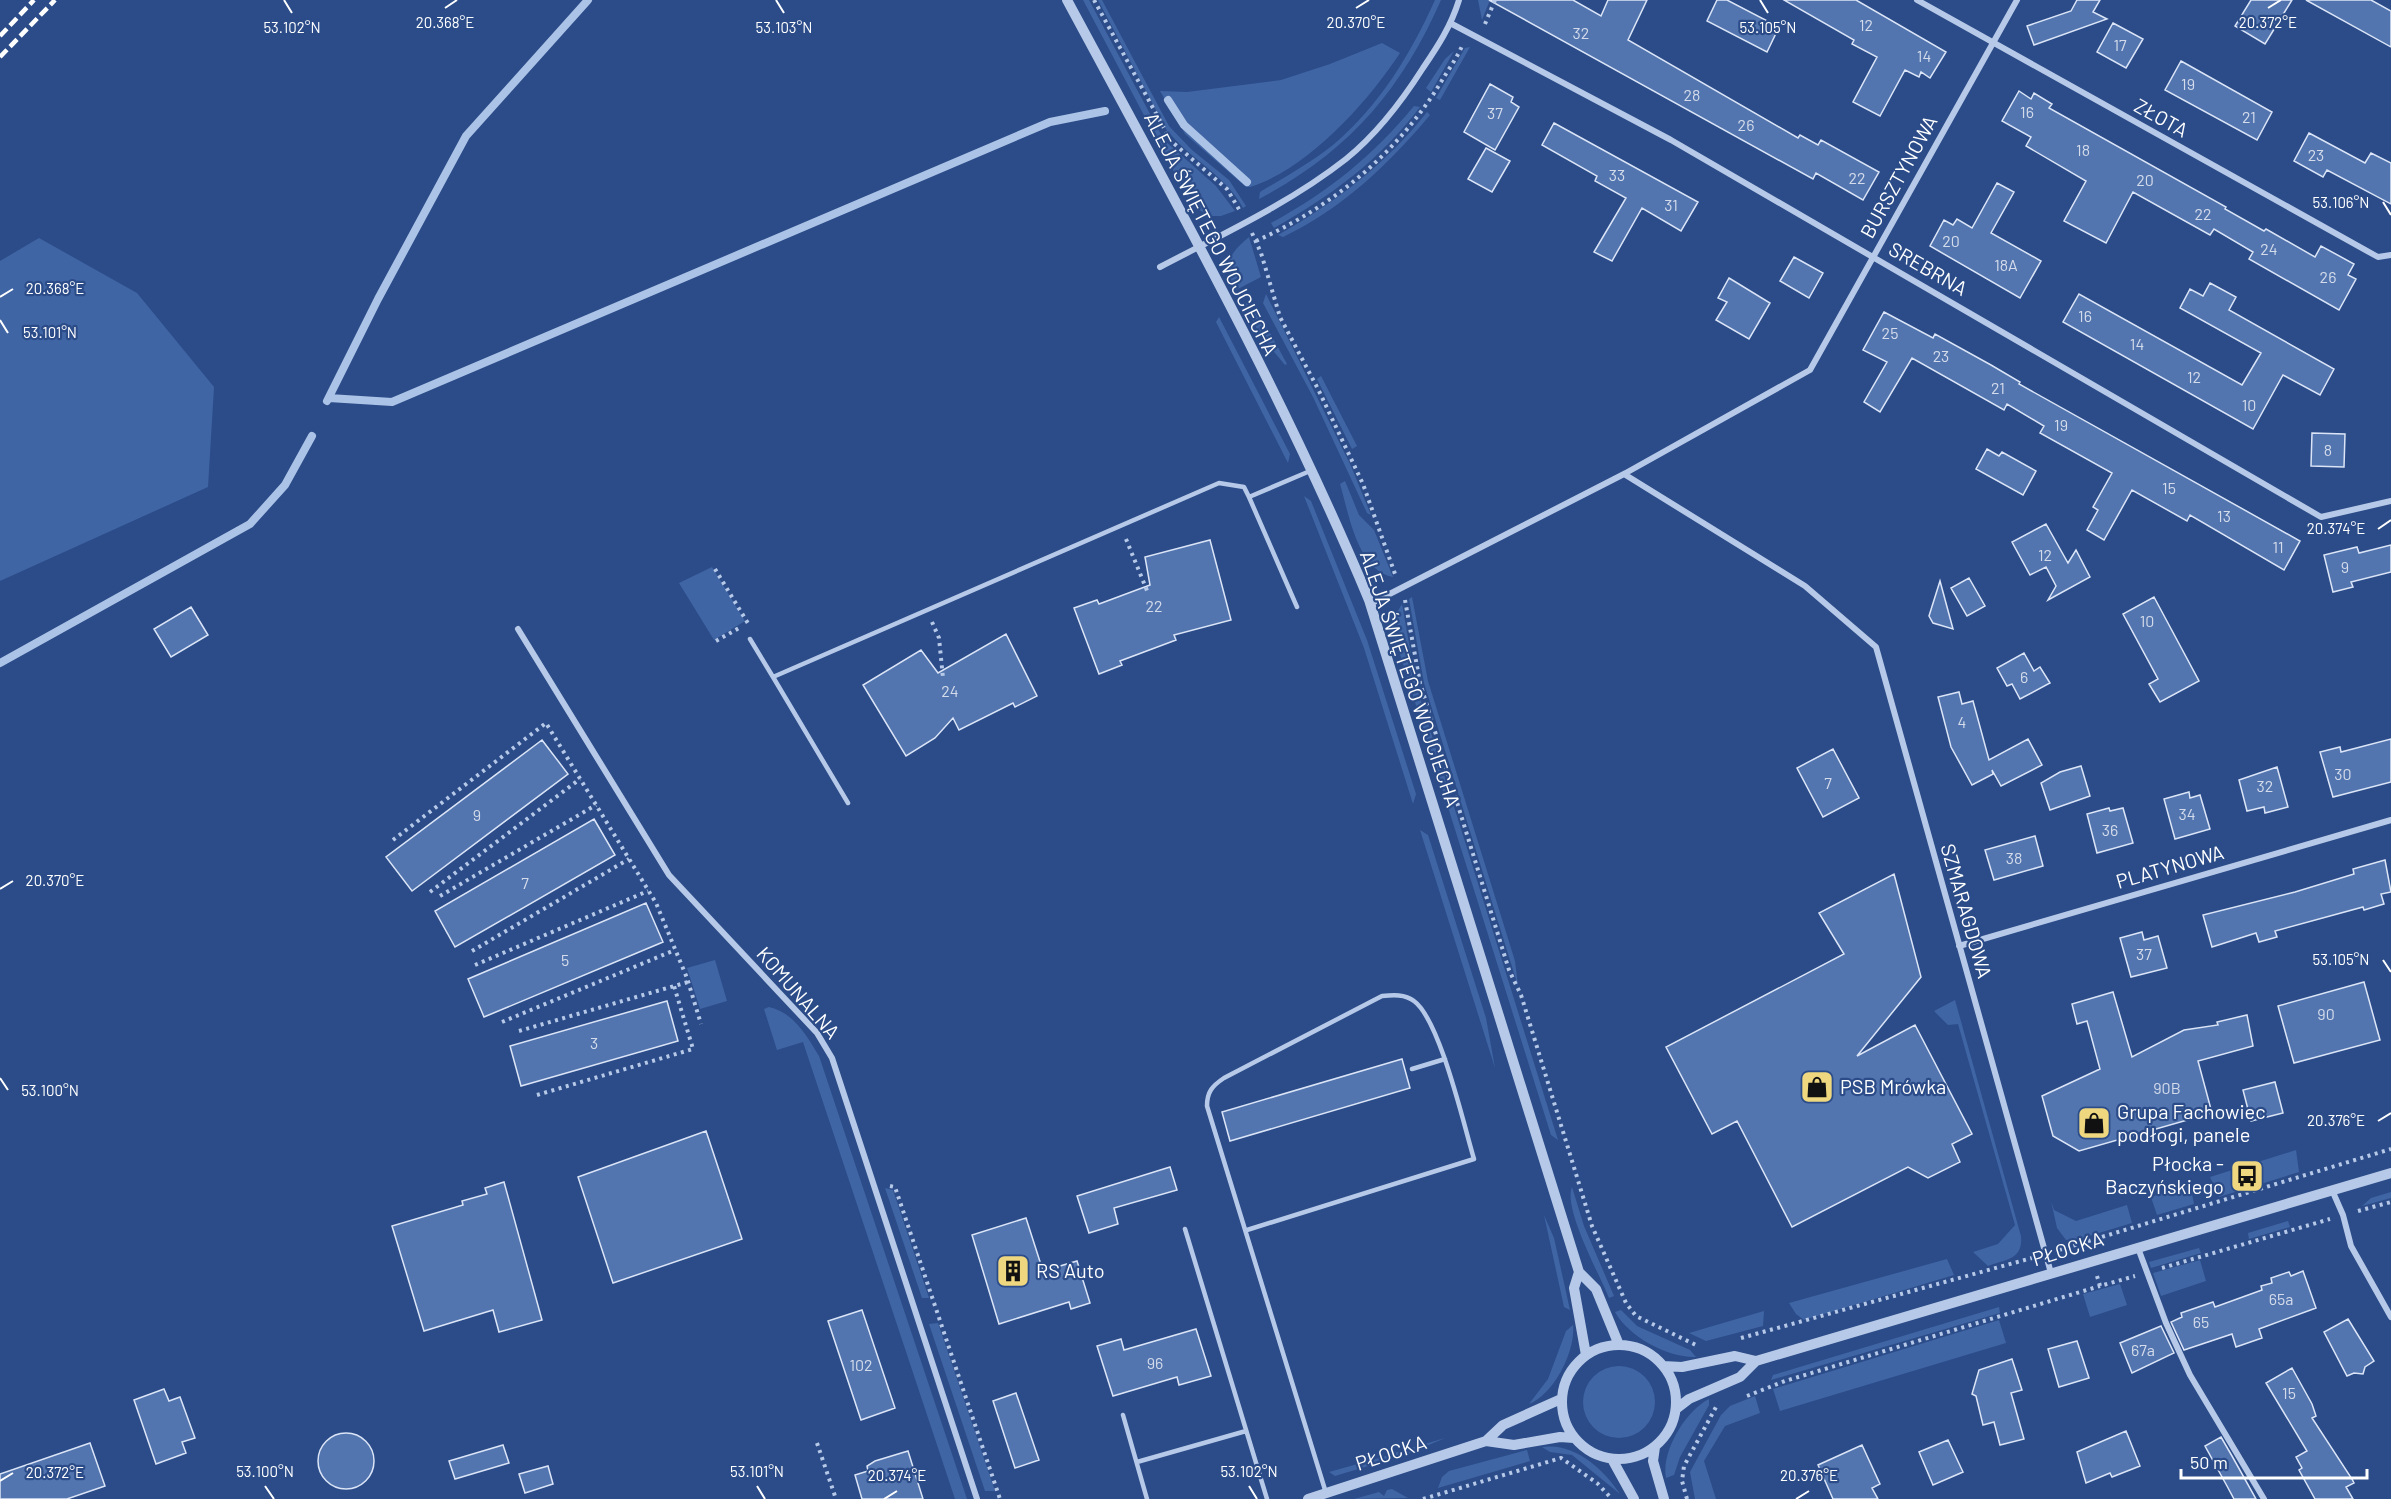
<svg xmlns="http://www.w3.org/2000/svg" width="2391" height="1499" viewBox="0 0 2391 1499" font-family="Barlow,sans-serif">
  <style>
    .green { fill: #4065a4 }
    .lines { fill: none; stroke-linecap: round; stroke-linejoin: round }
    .stream { stroke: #acc3e8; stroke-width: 8 }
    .building { fill: #5375af; stroke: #dbe5f7; stroke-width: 1.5 }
    .path { stroke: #b7c9e8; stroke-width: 4; stroke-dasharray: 3 4.5; stroke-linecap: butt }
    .service { stroke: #b7c9e8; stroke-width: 4.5 }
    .minor { stroke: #b7c9e8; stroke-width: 6 }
    .tertiary { stroke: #b7c9e8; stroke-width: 10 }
    .rail { stroke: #fff; stroke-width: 4.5; stroke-dasharray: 10 4.5; stroke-linecap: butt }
    .ticks { fill: none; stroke: #fff; stroke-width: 2 }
    .labels { text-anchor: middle; stroke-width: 4.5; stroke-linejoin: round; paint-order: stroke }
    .number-label { font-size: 16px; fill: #d4dceb }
    .street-label { font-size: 20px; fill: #fff; stroke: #2b4c88 }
    .poi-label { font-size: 20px; fill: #fff; stroke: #2b4c88; text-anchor: start }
    .ticks-label { font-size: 15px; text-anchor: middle; fill: #fff; stroke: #2b4c88; stroke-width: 4.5; stroke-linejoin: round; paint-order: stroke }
  </style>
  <rect width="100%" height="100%" fill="#2b4c88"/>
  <path class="green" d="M1083 0H1089L1164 140 1216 186 1235 211 1221 216H1210L1192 206Z
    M1098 0H1102L1169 126 1192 150 1229 180 1246 206 1243 208C1225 174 1189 159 1166 129Z
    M1435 0H1441C1401 91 1348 152 1259 199L1260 192C1285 177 1310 163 1333 145 1380 105 1410 55 1435 0Z
    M1478 0H1490L1482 20Z
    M1382 43 1400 53C1368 102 1308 169 1250 187H1246L1185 134 1160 91 1187 92 1281 80 1330 64Z
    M1470 47 1440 100 1436 98 1465 48Z
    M1454 51 1431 92 1426 88 1445 59Z
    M1414 106 1420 107C1380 160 1331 196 1274 228L1271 223C1328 192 1373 156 1414 106Z
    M1427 112 1430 115C1389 164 1342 209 1283 237L1278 235C1336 202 1385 165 1427 112Z
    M1249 237 1261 277 1236 290C1222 264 1229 254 1249 237Z
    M39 238 137 293 214 387 208 487 0 581V261Z
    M1266 294 1351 466 1371 515 1367 513 1313 397 1263 303Z
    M1247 303 1256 307 1287 364 1285 365 1260 335 1244 304Z
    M1219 317 1290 454 1288 463 1216 322Z
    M1321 376 1357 446 1352 449 1317 379Z
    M1345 481 1359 515 1374 530 1393 577C1357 570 1349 514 1340 484Z
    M1304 496 1311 501 1367 640 1416 794 1413 804 1364 648Z
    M712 567 745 621 714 640 679 583Z
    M1412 597 1428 681 1515 961 1518 986 1424 683 1409 599Z
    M1402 604 1417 688 1558 1140 1551 1135 1393 632V619Z
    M1420 830 1428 835 1486 1018 1495 1068Z
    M715 960 727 1001 700 1009 687 968Z
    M1955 1000 2021 1236C2023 1260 2007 1259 1988 1266L1973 1252 1998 1244 2015 1225 1958 1024 1948 1025 1934 1011Z
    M769 1007C793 1012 807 1036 819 1056L967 1499H955L803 1042 777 1050 764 1009Z
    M2296 1150 2299 1172 2219 1197 2210 1177Z
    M2190 1184 2194 1204 2157 1215 2151 1197Z
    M1572 1187 1584 1226 1614 1296 1609 1298C1600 1275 1563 1209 1572 1187Z
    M885 1188 893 1190 929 1298H922Z
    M2391 1192V1198L2362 1206 2371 1198Z
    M2051 1201 2054 1210 2076 1221 2127 1205 2132 1223 2079 1239 2066 1240 2057 1228Z
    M1544 1215 1554 1238 1570 1310 1564 1307Z
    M2288 1221 2290 1227 2249 1239 2248 1233Z
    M2199 1248 2201 1253 2151 1268 2149 1262Z
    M1947 1259 1954 1275 1804 1320 1796 1314 1789 1303Z
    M2200 1260 2206 1281 2161 1296 2153 1273Z
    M2120 1284 2127 1305 2090 1317 2083 1294Z
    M1999 1307 2000 1313 1771 1380 1773 1375Z
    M1621 1310 1637 1326 1690 1350 1696 1357C1668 1358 1629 1337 1615 1312Z
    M1764 1311 1763 1326 1706 1341 1689 1333Z
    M1999 1320 2006 1343 1780 1411 1773 1389Z
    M938 1323 995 1491H985L929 1324Z
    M1573 1325C1576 1350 1554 1395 1529 1404L1548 1379 1566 1331Z
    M1583 1402a36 36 0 1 1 72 0a36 36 0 1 1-72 0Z
    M1755 1396 1760 1413 1725 1426 1704 1461 1716 1499H1695L1690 1472 1721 1415 1730 1406Z
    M1709 1399V1405L1680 1457 1674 1475 1666 1478C1661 1452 1685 1411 1709 1399Z
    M1445 1438 1408 1454 1335 1476 1329 1472 1386 1456 1387 1458H1391V1454Z
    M1542 1447C1574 1442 1604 1469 1620 1494L1572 1455 1550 1452Z
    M1527 1450 1530 1461 1438 1488 1442 1477 1449 1471Z
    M1392 1489 1408 1498 1354 1499 1379 1492 1384 1496 1387 1490Z"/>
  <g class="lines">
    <path class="stream" d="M1168 100 1184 125 1247 182
      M329 398 392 402 1050 122 1105 111
      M327 401 378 299 466 136 588 0
      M0 663 250 524 285 485 312 436"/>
  </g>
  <path class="building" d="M1489 0H1573L1601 16 1608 0H1647L1628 40 1798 138 1800 135 1818 145 1821 140 1879 172 1863 200 1816 173 1813 179Z
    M1717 0H1727L1779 27 1767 52 1707 21Z
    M1784 0H1856L1946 52 1930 78 1921 72 1919 77 1905 70 1880 116 1853 102 1877 57 1852 44 1854 40Z
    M2077 0H2100L2093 12 2107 19 2034 45 2027 26 2071 11Z
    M2251 0H2292L2265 44 2235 26Z
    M2306 0H2371L2391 11V47Z
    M2113 23 2143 39 2126 68 2097 52Z
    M2181 61 2272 112 2257 140 2165 90Z
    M1490 84 1513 97 1511 102 1519 107 1495 150 1464 132Z
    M2019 91 2031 99 2034 93 2052 104 2049 108 2226 207 2225 209 2264 231 2266 229 2315 257 2321 246 2354 264 2348 275 2356 279 2339 310 2249 259 2253 252 2214 229 2210 235 2133 192 2106 243 2064 221 2086 181 2026 146 2031 137 2002 121Z
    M1554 123 1698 202 1681 231 1642 208 1612 261 1594 252 1626 198 1595 181 1597 176 1542 145Z
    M2309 133 2365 163 2371 153 2391 163V204L2327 170 2323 177 2294 161Z
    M1486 148 1510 161 1492 192 1468 179Z
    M1997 183 2014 192 1991 233 2041 261 2020 298 1930 246 1944 220 1953 225 1957 219 1972 228Z
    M1794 257 1823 273 1809 298 1780 281Z
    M1729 278 1770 303 1749 339 1716 320 1727 302 1718 298Z
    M2210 283 2236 297 2229 310 2334 369 2320 395 2283 375 2253 429 2063 322 2079 294 2242 385 2261 353 2180 308 2190 289 2203 296Z
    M1884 312 1933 338 1935 334 1991 365 2020 382 2019 384 2300 541 2284 570 2190 515 2187 521 2132 490 2104 540 2087 530 2098 510 2093 507 2112 473 2040 433 2044 426 2007 404 2004 410 1912 358 1880 412 1864 402 1887 362 1863 350Z
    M2312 433 2345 434 2344 467 2311 466Z
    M1987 449 1999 456 2002 452 2036 471 2023 495 1976 469Z
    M2046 524 2068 563 2076 550 2090 577 2048 600 2056 586 2046 567 2030 575 2012 542Z
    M1210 540 1231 620 1174 635 1176 640 1120 661 1122 665 1099 674 1074 608 1097 600 1099 604 1150 585 1145 557Z
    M2391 545V572L2351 582 2353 587 2333 592 2324 555 2357 547 2359 553Z
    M1969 578 1985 606 1967 616 1951 588Z
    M1940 581 1953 629 1933 623 1929 616Z
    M2154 597 2199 681 2160 702 2149 684 2158 679 2123 614Z
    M191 607 208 635 171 657 154 629Z
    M1006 634 1037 696 1015 707 1013 703 959 730 953 718 935 738 906 756 863 685 921 650 938 673Z
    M2024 653 2034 671 2040 667 2050 683 2020 699 2012 684 2007 686 1997 668Z
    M1959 692 1962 704 1973 701 1989 760 2028 739 2042 765 2001 786 1992 770 1993 774 1972 785 1951 747 1938 697Z
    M2391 739V782L2333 797 2320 752 2340 747 2341 752Z
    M542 740 568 774 412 891 386 857Z
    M1833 749 1859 798 1823 817 1797 768Z
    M2081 766 2090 796 2050 810 2041 783 2060 772Z
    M2277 767 2288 807 2265 813 2264 807 2247 811 2239 780Z
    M2189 792 2190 798 2200 795 2210 829 2175 839 2164 799Z
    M2109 808 2110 811 2123 808 2133 843 2097 853 2087 814Z
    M594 819 615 855 455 947 435 911Z
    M2035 836 2043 866 1994 880 1985 850Z
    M2385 860 2391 892 2381 894 2384 904 2364 910 2363 907 2275 931 2277 937 2259 942 2256 933 2212 947 2203 915 2295 892 2354 874 2353 869Z
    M1894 874 1921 977 1857 1056 1915 1025 1972 1134 1952 1144 1960 1162 1928 1178 1908 1167 1792 1227 1737 1121 1712 1134 1666 1047 1844 954 1819 913Z
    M646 903 663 942 484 1017 468 979Z
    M2142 932 2144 940 2158 936 2167 968 2131 977 2120 938Z
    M2364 982 2380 1040 2294 1063 2278 1006Z
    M2113 992 2132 1057 2184 1030 2218 1025 2217 1022 2247 1015 2253 1046 2198 1061 2212 1113 2079 1151 2053 1136 2042 1096 2100 1069 2087 1021 2077 1024 2072 1004Z
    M667 1001 678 1041 521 1086 510 1046Z
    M1402 1059 1410 1088 1230 1141 1222 1112Z
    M2275 1082 2283 1113 2251 1121 2243 1090Z
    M706 1131 742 1239 613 1283 578 1177Z
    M1170 1167 1177 1190 1114 1208 1118 1224 1089 1233 1077 1196Z
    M504 1182 542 1320 499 1332 493 1310 424 1331 392 1226 463 1205 462 1201 487 1194 485 1188Z
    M1026 1218 1043 1271 1077 1261 1090 1303 1071 1309 1069 1302 999 1324 972 1235Z
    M2303 1271 2316 1308 2259 1329 2262 1338 2236 1347 2232 1334 2184 1350 2171 1322 2182 1317 2181 1313 2213 1302 2215 1307 2262 1290 2261 1286 2272 1283 2271 1278 2289 1272 2291 1276Z
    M862 1310 895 1408 861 1420 828 1321Z
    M2348 1319 2374 1361 2365 1367 2363 1374 2354 1373 2347 1376 2324 1332Z
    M2161 1326 2174 1353 2132 1373 2120 1343Z
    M1196 1329 1211 1376 1179 1385 1177 1377 1113 1396 1097 1346 1121 1339 1124 1350Z
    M2077 1341 2089 1378 2059 1387 2048 1349Z
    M2012 1359 2022 1390 2011 1393 2024 1439 2000 1445 1994 1422 1983 1425 1976 1396 1972 1394 1979 1370Z
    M2292 1368 2312 1404 2316 1416 2312 1418 2352 1479 2354 1483 2346 1487 2353 1499H2315L2299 1470 2302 1468 2296 1457 2307 1451 2266 1383Z
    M164 1389 169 1401 180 1397 195 1438 182 1442 186 1453 156 1464 134 1400Z
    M1016 1393 1039 1460 1015 1468 993 1401Z
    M2126 1431 2140 1466 2112 1477 2110 1473 2086 1483 2077 1452Z
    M318 1461a28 28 0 1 1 56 0a28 28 0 1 1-56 0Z
    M2221 1437 2232 1456 2256 1499H2234L2227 1486 2205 1446Z
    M1948 1440 1963 1472 1933 1485 1919 1452Z
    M90 1443 105 1486 67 1499H0V1474Z
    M503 1445 509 1463 455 1479 449 1461Z
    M1862 1445 1880 1484 1872 1488 1878 1499H1833L1818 1465Z
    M908 1451 923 1499H862L855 1475 868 1471 867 1466 875 1461Z
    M548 1466 553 1484 525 1493 519 1474Z"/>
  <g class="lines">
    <path class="path" d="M1094 0 1171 141 1227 189 1240 211
      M1485 24 1495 0
      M1252 233 1261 253 1280 317 1318 389 1363 484 1395 574
      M1256 241C1332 207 1398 153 1441 82 1448 70 1457 58 1462 46
      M1126 539 1148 593
      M715 569 749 625
      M1405 600 1420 683 1509 970 1521 995 1592 1226 1626 1303 1636 1316 1698 1346
      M932 622 939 638 943 678
      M716 641 739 628
      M393 840 546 723 656 903 687 978 701 1024
      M430 892 580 779
      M440 896 596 805
      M472 951 629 859
      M475 965 648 891
      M502 1022 675 950
      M519 1031 688 982
      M537 1095 693 1049 674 986
      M890 1186 895 1187 1000 1499
      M2358 1211 2391 1202
      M2059 1250 2391 1149
      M2162 1268 2330 1219
      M2097 1276 2100 1286 2135 1276
      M1741 1338 2032 1258
      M1747 1396 1785 1381 2100 1286
      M817 1443 836 1499
      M1423 1499 1561 1458 1597 1483 1611 1498
      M1687 1499 1682 1481 1684 1466 1716 1407"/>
    <path class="service" d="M1297 607 1249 497 1310 471
      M750 639 773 677
      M848 803 773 677 1219 483 1244 487 1249 497
      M1412 1069 1445 1059
      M1185 1229 1267 1499
      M1247 1230 1474 1159C1464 1126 1440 1020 1414 1001 1405 994 1393 995 1382 996L1224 1078C1212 1086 1207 1092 1207 1106L1326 1493
      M1123 1415 1147 1499
      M1137 1462 1246 1431"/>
    <path class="minor" d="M1917 0 2378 257 2391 255
      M1452 24 1671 140 2321 517 2391 501
      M1160 267C1223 234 1290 203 1346 159 1377 134 1402 101 1423 68 1438 46 1451 26 1459 0
      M1624 474 1805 586 1876 647 2051 1273
      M1370 604 1624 474 1810 370 2017 0
      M518 629 669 875 817 1033 832 1058 977 1499
      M1959 946 2391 820
      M2332 1190 2343 1215 2351 1246 2391 1317
      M2138 1248 2166 1323 2190 1375 2264 1499"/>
    <path class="tertiary" d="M1067 0C1173 197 1283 394 1369 600L1579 1272 1596 1289 1619 1345
      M1579 1272 1574 1288 1586 1355
      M1562 1402a57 57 0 1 1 114 0a57 57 0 1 1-114 0Z
      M1663 1366 1682 1367 1735 1356 1756 1361
      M1676 1409 1689 1399 1740 1377 1756 1361 2391 1173
      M1486 1441 1503 1425 1561 1399
      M1655 1447 1653 1461 1664 1499
      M1612 1459 1634 1499
      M1308 1499 1486 1441 1514 1445 1560 1437 1574 1438"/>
    <path class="rail" d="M0 36 34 0
      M0 57 55 0"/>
  </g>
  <path class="ticks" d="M284 0 292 13M776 0 784 13M1760 0 1768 13M445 8 457 0M1356 8 1369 0M2268 8 2281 0M2383 202 2391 215M0 297 13 289M0 320 8 333M2378 529 2391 520M0 889 13 881M2383 960 2391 972M0 1078 8 1090M2378 1121 2391 1113M0 1481 13 1473M265 1486 274 1499M757 1486 765 1499M1249 1486 1257 1499M884 1499 897 1491M1796 1499 1809 1491"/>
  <defs>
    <symbol id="shop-square" viewBox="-11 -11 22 22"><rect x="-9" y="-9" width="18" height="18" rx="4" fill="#eed77f" stroke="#2b4c88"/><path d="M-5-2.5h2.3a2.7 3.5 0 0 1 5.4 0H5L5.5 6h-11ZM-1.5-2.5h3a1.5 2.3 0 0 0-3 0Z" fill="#111"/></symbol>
    <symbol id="bus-square" viewBox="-11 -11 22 22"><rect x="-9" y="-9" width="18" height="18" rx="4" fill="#eed77f" stroke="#2b4c88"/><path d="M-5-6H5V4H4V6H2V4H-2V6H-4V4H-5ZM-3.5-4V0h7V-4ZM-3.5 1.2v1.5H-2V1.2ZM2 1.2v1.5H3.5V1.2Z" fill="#111"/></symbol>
    <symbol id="building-square" viewBox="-11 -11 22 22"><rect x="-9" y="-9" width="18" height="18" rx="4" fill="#eed77f" stroke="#2b4c88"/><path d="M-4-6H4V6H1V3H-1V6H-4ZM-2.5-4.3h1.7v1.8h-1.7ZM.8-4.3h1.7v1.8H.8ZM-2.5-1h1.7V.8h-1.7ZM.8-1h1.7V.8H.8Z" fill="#111"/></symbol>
  </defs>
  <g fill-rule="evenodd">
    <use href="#shop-square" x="1798" y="1068" width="38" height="38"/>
    <use href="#shop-square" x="2075" y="1104" width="38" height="38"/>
    <use href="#bus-square" x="2228" y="1157" width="38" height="38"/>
    <use href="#building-square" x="994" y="1252" width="38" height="38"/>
  </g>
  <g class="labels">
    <g class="number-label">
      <text x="1866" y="31">12</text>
      <text x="1581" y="39">32</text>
      <text x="2120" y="51">17</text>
      <text x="1924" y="62">14</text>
      <text x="2188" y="90">19</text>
      <text x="1692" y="101">28</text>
      <text x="2027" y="118">16</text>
      <text x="1495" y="119">37</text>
      <text x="2249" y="123">21</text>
      <text x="1746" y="131">26</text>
      <text x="2083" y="156">18</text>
      <text x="2316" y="161">23</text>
      <text x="1617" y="181">33</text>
      <text x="1857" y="184">22</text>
      <text x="2145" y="186">20</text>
      <text x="1671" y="211">31</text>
      <text x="2203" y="220">22</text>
      <text x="1951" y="247">20</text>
      <text x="2269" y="255">24</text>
      <text x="2006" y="271">18A</text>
      <text x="2328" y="283">26</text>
      <text x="2085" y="322">16</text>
      <text x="1890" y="339">25</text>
      <text x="2137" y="350">14</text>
      <text x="1941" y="362">23</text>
      <text x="2194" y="383">12</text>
      <text x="1998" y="394">21</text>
      <text x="2249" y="411">10</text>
      <text x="2061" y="431">19</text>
      <text x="2328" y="456">8</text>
      <text x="2169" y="494">15</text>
      <text x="2224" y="522">13</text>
      <text x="2278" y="553">11</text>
      <text x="2045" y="561">12</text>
      <text x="2345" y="573">9</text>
      <text x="1154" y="612">22</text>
      <text x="2147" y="627">10</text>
      <text x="2024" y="683">6</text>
      <text x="950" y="697">24</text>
      <text x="1962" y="728">4</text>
      <text x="2343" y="780">30</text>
      <text x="1828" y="789">7</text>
      <text x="2265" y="792">32</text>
      <text x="2187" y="820">34</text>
      <text x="477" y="821">9</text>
      <text x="2110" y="836">36</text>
      <text x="2014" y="864">38</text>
      <text x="525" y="889">7</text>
      <text x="2144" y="960">37</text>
      <text x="565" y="966">5</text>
      <text x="2326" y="1020">90</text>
      <text x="594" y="1049">3</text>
      <text x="2167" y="1094">90B</text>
      <text x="2281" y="1305">65a</text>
      <text x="2201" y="1328">65</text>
      <text x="2143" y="1356">67a</text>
      <text x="1155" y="1369">96</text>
      <text x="861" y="1371">102</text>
      <text x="2289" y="1399">15</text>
    </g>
    <g class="street-label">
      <text transform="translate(2161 118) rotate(29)" y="7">ZŁOTA</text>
      <text transform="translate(1899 177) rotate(-61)" y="7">BURSZTYNOWA</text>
      <text transform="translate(1211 234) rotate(63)" y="7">ALEJA ŚWIĘTEGO WOJCIECHA</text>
      <text transform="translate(1928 269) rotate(30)" y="7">SREBRNA</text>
      <text transform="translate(1410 679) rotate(71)" y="7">ALEJA ŚWIĘTEGO WOJCIECHA</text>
      <text transform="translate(2170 867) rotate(-16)" y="7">PLATYNOWA</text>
      <text transform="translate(1966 911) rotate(74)" y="7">SZMARAGDOWA</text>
      <text transform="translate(798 993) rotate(49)" y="7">KOMUNALNA</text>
      <text transform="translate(2068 1249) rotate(-17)" y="7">PŁOCKA</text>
      <text transform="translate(1391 1453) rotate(-18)" y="7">PŁOCKA</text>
    </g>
    <g class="poi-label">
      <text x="1840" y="1094">PSB Mrówka</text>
      <text x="2117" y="1119">Grupa Fachowiec<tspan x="2117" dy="23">podłogi, panele</tspan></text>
      <text x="2224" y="1171" text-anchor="end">Płocka -<tspan x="2224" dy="23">Baczyńskiego</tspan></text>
      <text x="1036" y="1278">RS Auto</text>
    </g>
  </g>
  <g class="ticks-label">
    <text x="445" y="28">20.368°E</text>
    <text x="2268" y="28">20.372°E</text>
    <text x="1356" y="28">20.370°E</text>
    <text x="292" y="33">53.102°N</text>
    <text x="784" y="33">53.103°N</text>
    <text x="1768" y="33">53.105°N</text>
    <text x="2341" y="208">53.106°N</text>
    <text x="55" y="294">20.368°E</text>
    <text x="50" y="338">53.101°N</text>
    <text x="2336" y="534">20.374°E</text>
    <text x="55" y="886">20.370°E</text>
    <text x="2341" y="965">53.105°N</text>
    <text x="50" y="1096">53.100°N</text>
    <text x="2336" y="1126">20.376°E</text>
    <text x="265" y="1477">53.100°N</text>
    <text x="757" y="1477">53.101°N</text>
    <text x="1249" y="1477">53.102°N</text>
    <text x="55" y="1478">20.372°E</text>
    <text x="897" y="1481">20.374°E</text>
    <text x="1809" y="1481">20.376°E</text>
  </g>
  <path d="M2181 1469v9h186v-9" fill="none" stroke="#ffffff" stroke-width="3"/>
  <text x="2190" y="1469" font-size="18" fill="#ffffff" stroke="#2b4c88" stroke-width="4.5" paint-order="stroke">50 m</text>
</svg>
